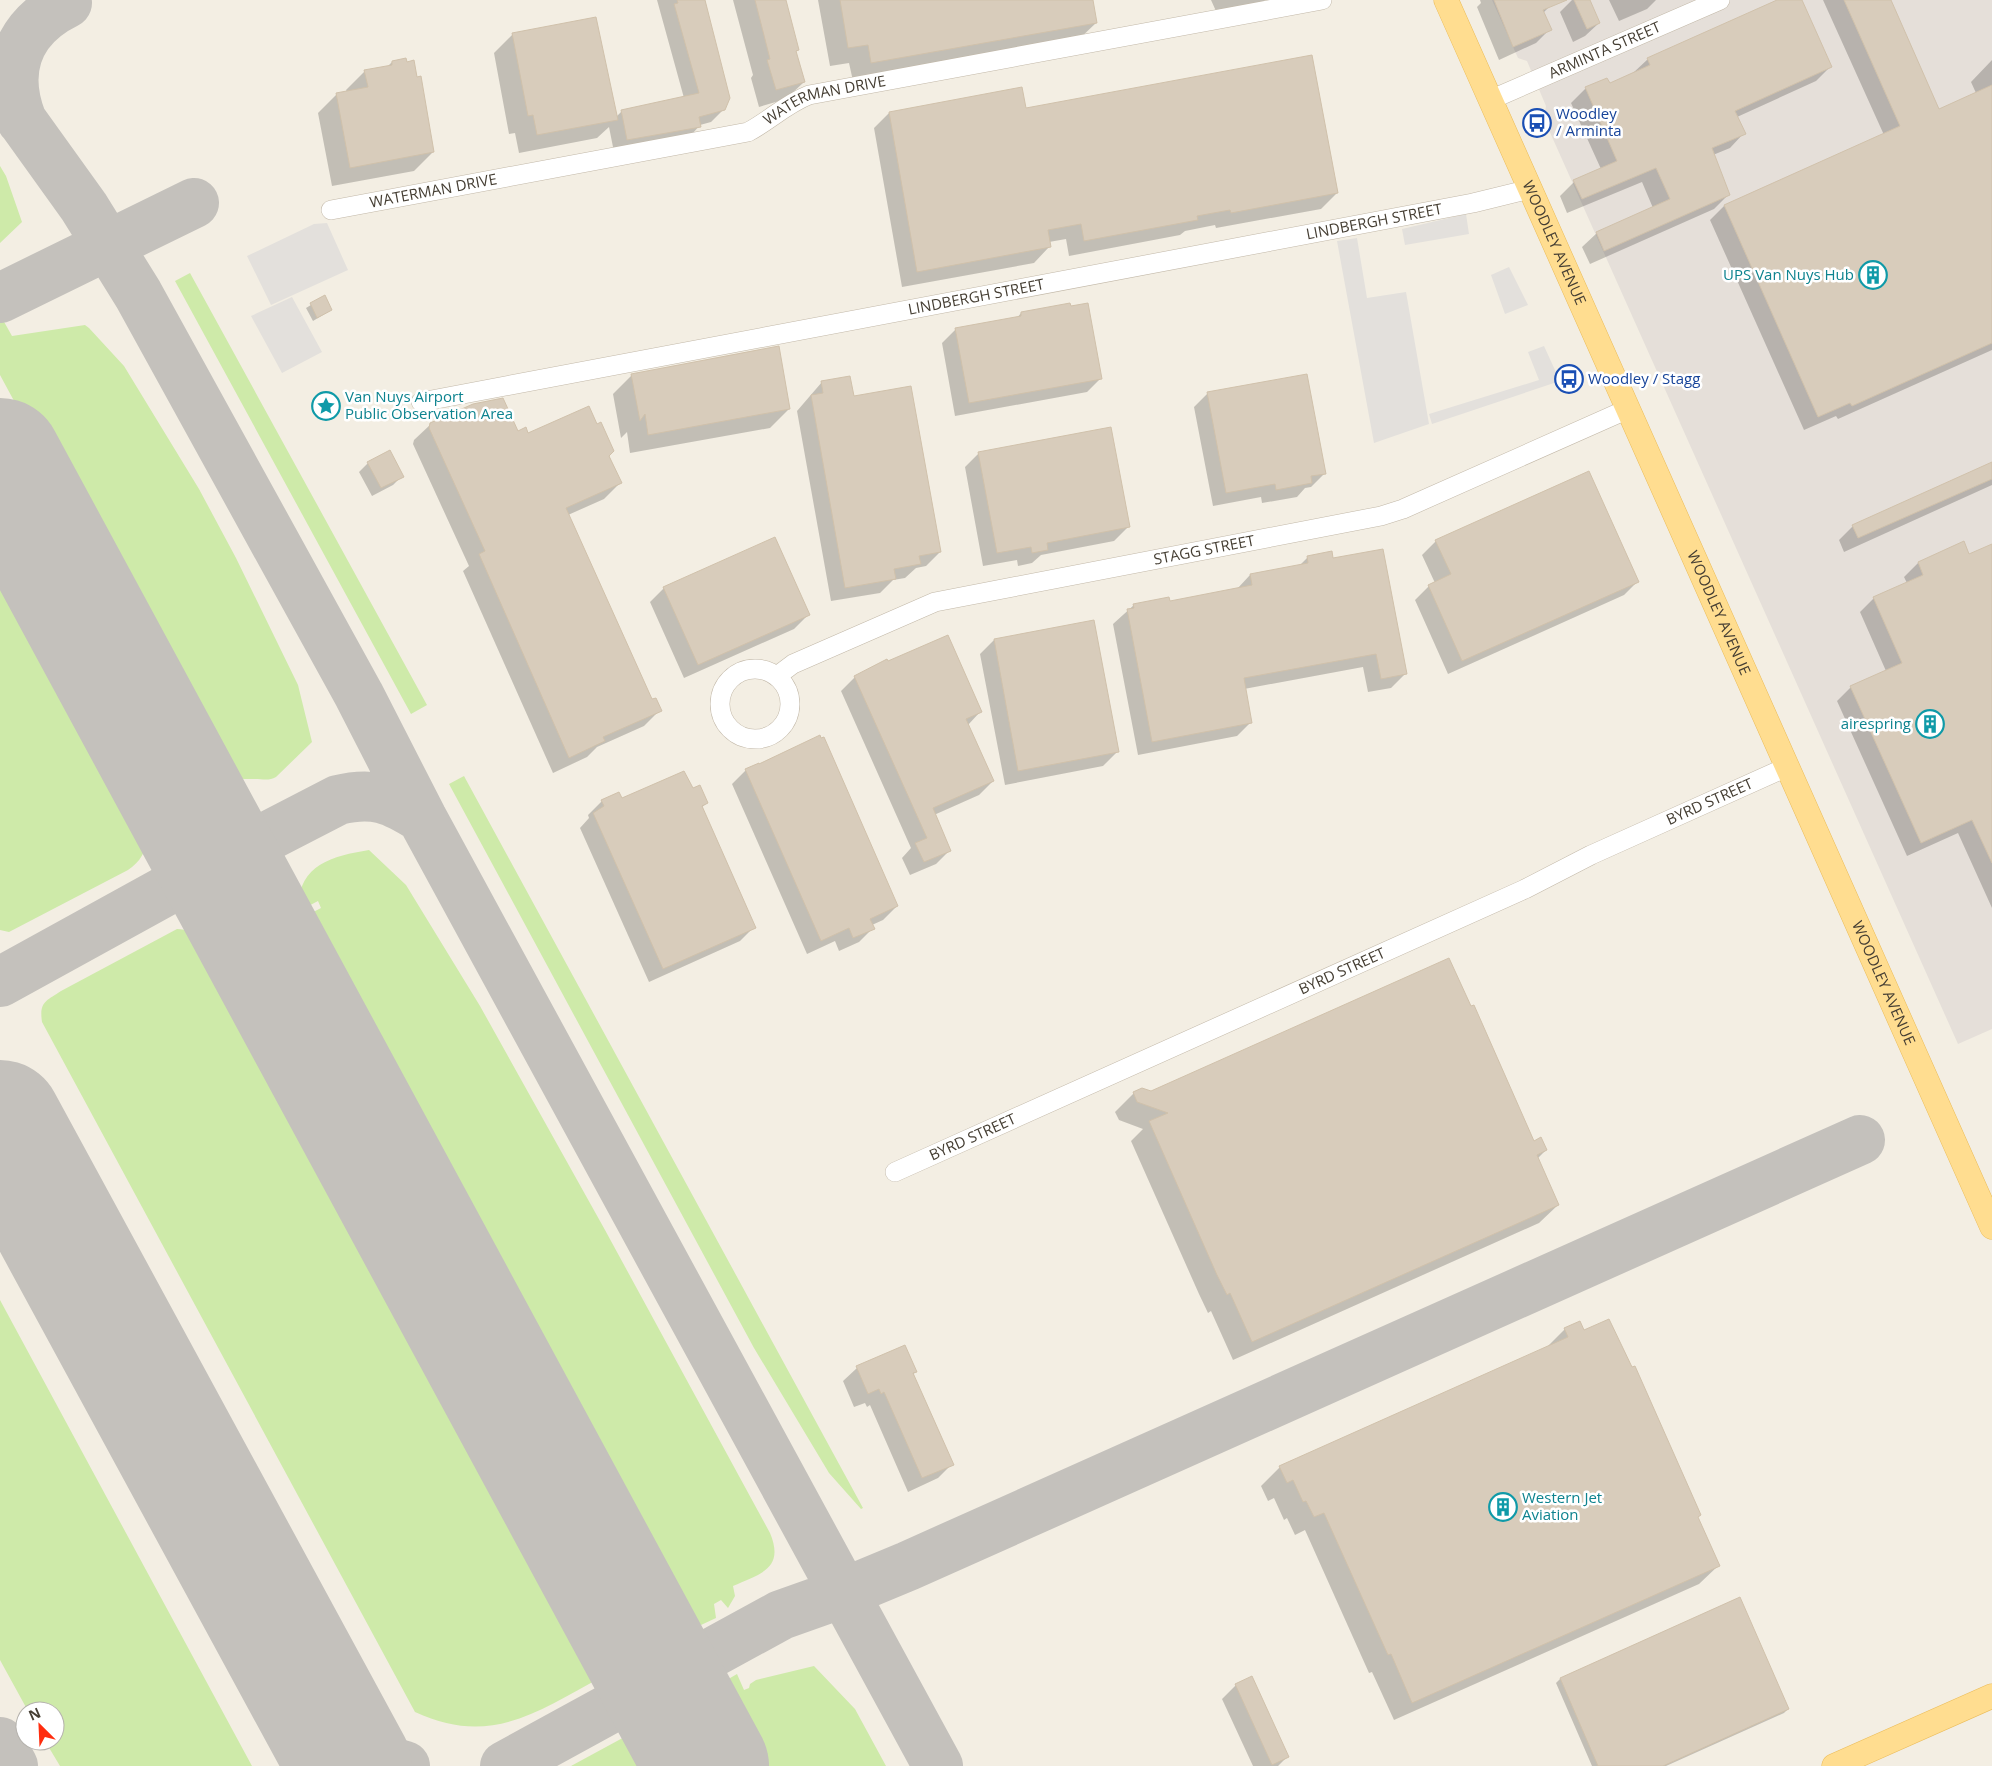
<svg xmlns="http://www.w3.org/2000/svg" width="1992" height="1766" viewBox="0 0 1992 1766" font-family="'Open Sans',sans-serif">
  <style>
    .industrial { fill: #e5dfd9 }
    .green { fill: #ceeaa9 }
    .parking { fill: #e3e0dc }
    .shadow { fill: #0003 }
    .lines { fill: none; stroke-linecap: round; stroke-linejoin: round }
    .taxiway { stroke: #c4c1bc; stroke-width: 50 }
    .runway { stroke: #c4c1bc; stroke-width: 124 }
    .building { fill: #d8ccbb; stroke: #d0c1ab }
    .minor-casing { stroke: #c2b8a8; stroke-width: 20 }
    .major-casing { stroke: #ebbc59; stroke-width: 25 }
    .minor { stroke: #fff; stroke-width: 19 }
    .major { stroke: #ffdd90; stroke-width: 24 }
    .labels { text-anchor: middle; stroke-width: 5; stroke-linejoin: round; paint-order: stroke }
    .street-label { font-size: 15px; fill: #453e33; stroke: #fff }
    .transit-label { font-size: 15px; fill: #164399; stroke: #fff; text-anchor: start }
    .culture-label { font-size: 15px; fill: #0d838f; stroke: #fff; text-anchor: end }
  </style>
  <rect width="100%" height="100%" fill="#f3eee3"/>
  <path class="industrial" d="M1492 0H1992V1029L1958 1044 1544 119 1546 106 1527 61 1518 58Z"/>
  <path class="green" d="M0 166 6 176 22 222 0 243Z
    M190 273 427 705 411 714 175 281Z
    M3 320 12 336 85 325 89 328 124 366 199 489 236 558 298 685 312 742 276 777C269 781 263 779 255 779 236 779 232 780 219 765L213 768 0 375V322Z
    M0 552 143 815 147 825 145 827C149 846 144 859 128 870L9 932 0 930Z
    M464 776 863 1508 861 1509 829 1473 754 1348 449 784Z
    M369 850 406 885 480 1006 605 1230 770 1533C785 1569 760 1574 733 1586L735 1596 728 1608 721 1600 714 1604 716 1618 701 1625 683 1609 674 1612 296 921 321 908 318 901 299 911C296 866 331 856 369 850Z
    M177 929C196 930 206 940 218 953L607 1668 602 1677C537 1712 490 1747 415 1712L42 1022C39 1002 46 1001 61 991Z
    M0 1300 252 1766H60L45 1741H55V1711H28L0 1660Z
    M814 1666 855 1709 886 1766H755L724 1710 734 1702 725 1681 737 1674 744 1690 749 1688 750 1684 756 1680Z
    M641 1728 662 1766H571Z"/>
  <path class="parking" d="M1466 214 1469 234 1405 245 1402 229Z
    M327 223 348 270 271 305 247 256 314 224Z
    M1357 238 1367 298 1406 292 1429 424 1374 443 1337 241Z
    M1509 267 1528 305 1505 314 1491 275Z
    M292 297 322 352 282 373 251 316Z
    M1544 346 1560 381 1432 424 1429 414 1539 380 1528 352Z"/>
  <path class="shadow" d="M657 0H705L724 109 711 122 700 125 687 140 614 152 609 127 597 138 519 153 515 133 509 134 494 53 513 34 616 117 621 112 684 98Z
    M733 0H784L798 50 795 52 804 82 786 99 759 107 751 78 753 75Z
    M818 0H1092L1096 23 1077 41 853 81 849 63 830 66Z
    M1211 0H1266L1220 20Z
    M1480 0H1547L1550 6 1543 13 1550 29 1536 43 1499 60 1477 7 1481 3Z
    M1572 0H1589L1599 23 1585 36 1573 42 1560 12Z
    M1609 0H1656L1647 9 1619 21Z
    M1780 0H1800L1830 67 1816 81 1737 117 1744 133 1730 148 1713 155 1728 195 1714 209 1590 264 1582 247 1597 233 1653 208 1642 182 1567 213 1560 196 1574 182 1601 169 1571 103 1586 88 1607 79 1609 85 1633 73 1648 59Z
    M1823 0H1890L1939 110 1976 93 1971 82 1992 60V350L1838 419 1836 416 1804 430 1710 220 1724 206 1884 135Z
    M392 62 433 152 414 171 332 186 318 113 337 94 347 92 346 90 365 71 387 67Z
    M889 113 1337 193 1321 209 1216 228 1215 225 1185 231 1180 235 1069 256 1066 239 1049 242V247L1034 263 902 287 874 128Z
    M324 297 331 310 313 321 306 308Z
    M1021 313 1101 378 1087 392 955 416 942 343 956 329 1017 318Z
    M632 375 789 409 770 428 630 453 627 432 621 438 613 394Z
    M822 382 853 397 940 552 926 566 916 568 905 578 893 580 880 593 831 601 797 411Z
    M1208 393 1325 473 1311 487 1305 488 1297 497 1262 503 1261 497 1213 506 1194 407Z
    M431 424 528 435 597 426 620 483 604 499 568 515 651 701 660 710 644 726 597 747 587 757 553 773 463 571 469 566 413 444 414 440Z
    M979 453 1128 527 1114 541 1041 555 1032 563 1018 566 1017 560 983 566 965 467Z
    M368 463 402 476 393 485 372 496 359 472Z
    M1992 464V485L1844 552 1839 540 1853 526Z
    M1436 541 1638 581 1624 595 1448 674 1415 600 1429 586 1435 583 1422 555Z
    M1992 545V908L1958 833 1907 856 1837 701 1851 687 1886 671 1860 612 1874 598 1907 583 1904 577 1918 563 1969 556Z
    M1308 557 1332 559 1405 674 1391 688 1368 692 1363 667 1244 689 1251 722 1237 736 1138 755 1113 624 1134 605 1169 603 1237 589 1250 575 1299 566Z
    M664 588 808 615 794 629 684 678 650 602Z
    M994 640 1117 752 1103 766 1005 785 980 654Z
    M855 677 980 712 968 725 993 781 979 795 934 815 950 850 936 864 910 875 902 858 911 848 841 691Z
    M746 770 897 906 883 920 872 925 873 928 859 942 839 951 835 941 807 954 732 784Z
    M693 789 707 803 701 808 754 927 740 941 649 982 580 828 589 818 588 815 602 801Z
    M1151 1092 1533 1142 1546 1150 1537 1159 1558 1205 1539 1223 1233 1360 1211 1311 1208 1313 1199 1294 1131 1141 1143 1129 1119 1120 1115 1112 1134 1093Z
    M1565 1329 1700 1515 1697 1518 1718 1566 1699 1584 1394 1720 1372 1672 1369 1673 1305 1530 1295 1535 1287 1518 1284 1520 1274 1498 1268 1501 1261 1486 1280 1467 1546 1348Z
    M857 1368 916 1371 913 1375 952 1464 938 1478 908 1492 870 1405 867 1407 865 1403 854 1407 843 1381Z
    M1739 1598 1788 1709 1784 1713 1666 1766H1592L1556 1683 1560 1679Z
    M1236 1685 1287 1757 1278 1766H1253L1222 1699Z"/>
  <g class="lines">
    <path class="taxiway" d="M0 90 84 207 138 294 359 695 422 818 938 1766
      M22 121C2 70 18 27 67 3
      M0 298 194 203
      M193 816C212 840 221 852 254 843
      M178 884C210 872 223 881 242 907
      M0 982 218 862 338 800C374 791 392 799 422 818
      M293 1661C323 1708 347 1751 405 1766
      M614 1705C655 1669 637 1649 620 1606
      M0 1742 13 1766
      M699 1751C686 1710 673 1689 707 1655
      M505 1766 781 1615 843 1593 908 1566 1860 1140"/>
    <path class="runway" d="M0 460 707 1766
      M0 1122 350 1766"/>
  </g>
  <path class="building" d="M677 0H705L730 98 725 110 699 117 701 127 627 140 621 110 699 93 674 4 678 3Z
    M755 0H786L799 50 796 51 805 82 776 90 767 60 770 59Z
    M840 0H1093L1097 23 871 63 868 45 848 48Z
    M1494 0H1567L1543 10 1552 30 1513 47Z
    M1574 0H1590L1600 23 1587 29Z
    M1777 0H1802L1832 67 1735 111 1746 134 1712 148 1730 195 1604 251 1596 232 1670 199 1656 168 1582 199 1573 180 1617 161 1585 87 1607 78 1610 83 1650 65 1647 58Z
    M1844 0H1891L1939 109 1992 85V343L1852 406 1850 403 1818 417 1724 205 1900 126Z
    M596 17 618 120 537 135 533 115 528 116 512 33Z
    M1312 55 1338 193 1231 213 1230 210 1197 216 1198 220 1084 241 1081 224 1048 230 1051 247 917 272 889 112 1022 87 1026 108Z
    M406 58 407 62 414 60 417 77 421 76 434 152 350 168 336 93 368 87 364 70 392 65V61Z
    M325 295 332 310 317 318 310 303Z
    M1070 303 1071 306 1088 303 1102 379 969 403 955 328 1021 316V312Z
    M779 346 790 409 648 435 645 414 640 421 631 374Z
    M1307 374 1326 474 1311 476 1312 483 1276 490 1275 484 1226 493 1207 392Z
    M850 376 854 396 911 386 941 552 919 556 921 564 894 569 896 579 845 588 811 395 823 393 821 381Z
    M503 398 518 431 526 427 528 433 589 406 597 424 601 422 614 451 609 456 622 483 566 508 652 699 656 698 662 711 603 737 605 741 569 758 479 554 485 551 429 428 430 423 473 404Z
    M1111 427 1130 527 1047 543 1048 550 1032 553 1031 547 997 553 978 452Z
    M390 450 404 477 381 488 367 462Z
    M1992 462V479L1858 538 1852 525Z
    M1589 471 1639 582 1462 661 1428 585 1451 574 1435 540Z
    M775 537 810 615 698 665 663 587Z
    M1964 541 1969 554 1992 544V863L1972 820 1921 843 1850 686 1902 663 1873 597 1923 575 1918 562Z
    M1383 549 1407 674 1381 679 1376 654 1244 678 1252 723 1152 742 1127 609 1134 608 1133 604 1169 597 1170 601 1252 585 1250 574 1308 563 1307 556 1332 551 1333 558Z
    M1094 620 1119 752 1018 771 994 639Z
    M948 635 982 712 966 719 994 781 933 808 951 851 924 862 915 843 927 838 854 676 887 659 888 661Z
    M820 735 821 738 824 737 898 906 870 919 875 929 853 938 849 928 821 941 745 769 759 763V764Z
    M684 771 693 788 700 785 708 803 702 806 756 928 663 969 593 813 604 806 601 800 619 792 622 798Z
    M1449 958 1471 1006 1474 1005 1534 1141 1541 1137 1547 1150 1537 1155 1559 1205 1252 1342 1230 1293 1227 1295 1217 1275 1149 1121 1168 1113 1137 1102 1133 1092 1142 1088 1151 1091Z
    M1609 1319 1632 1367 1635 1366 1701 1515 1698 1517 1720 1566 1412 1703 1391 1654 1388 1655 1324 1513 1314 1517 1306 1501 1303 1502 1293 1480 1287 1483 1279 1466 1568 1337 1564 1328 1580 1321 1584 1330Z
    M905 1345 917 1372 913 1373 954 1465 922 1478 884 1392 881 1394 879 1389 868 1394 856 1366Z
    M1740 1597 1789 1709 1663 1766H1598L1560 1678Z
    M1252 1676 1289 1757 1272 1765 1235 1684Z"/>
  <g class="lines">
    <defs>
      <g id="minor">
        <path id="s1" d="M1490 100 1720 0"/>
        <path id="s2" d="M331 210 748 132C769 121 786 104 809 95L1322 0"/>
        <path id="s3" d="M421 402 1473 203 1530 189"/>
        <circle cx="755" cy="704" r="35"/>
        <path id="s4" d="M777 676 793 664 935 602 1381 516 1403 509 1628 409"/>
        <path id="s5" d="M895 1172 1525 889 1591 855 1787 767"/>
      </g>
      <g id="major">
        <path id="s6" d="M1446 0 1992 1227"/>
        <path d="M1834 1766 1992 1696"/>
      </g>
    </defs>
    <use href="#minor" class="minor-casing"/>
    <use href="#major" class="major-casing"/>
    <use href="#minor" class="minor"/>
    <use href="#major" class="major"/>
  </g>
  <defs>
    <symbol id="bus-ring" viewBox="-11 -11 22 22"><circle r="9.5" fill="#fff" stroke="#1a4fb4" stroke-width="1.5"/><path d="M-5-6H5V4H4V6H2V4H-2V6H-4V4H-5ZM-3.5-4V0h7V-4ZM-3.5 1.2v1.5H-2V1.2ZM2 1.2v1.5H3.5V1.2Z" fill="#1a4fb4"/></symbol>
    <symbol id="building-ring" viewBox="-11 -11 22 22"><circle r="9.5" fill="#fff" stroke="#0f9aa8" stroke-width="1.5"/><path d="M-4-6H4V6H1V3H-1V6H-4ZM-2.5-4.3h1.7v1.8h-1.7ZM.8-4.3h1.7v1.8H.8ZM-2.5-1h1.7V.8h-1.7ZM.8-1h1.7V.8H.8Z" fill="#0f9aa8"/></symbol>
    <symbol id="sight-ring" viewBox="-11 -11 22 22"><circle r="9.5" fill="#fff" stroke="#0f9aa8" stroke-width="1.5"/><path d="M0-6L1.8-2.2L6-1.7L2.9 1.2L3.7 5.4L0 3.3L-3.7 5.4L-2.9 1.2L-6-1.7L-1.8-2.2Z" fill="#0f9aa8"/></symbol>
  </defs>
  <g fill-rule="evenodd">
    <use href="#bus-ring" x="1521" y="107" width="32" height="32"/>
    <use href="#building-ring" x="1857" y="259" width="32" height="32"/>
    <use href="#bus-ring" x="1553" y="363" width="32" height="32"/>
    <use href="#sight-ring" x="310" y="390" width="32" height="32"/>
    <use href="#building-ring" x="1914" y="708" width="32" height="32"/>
    <use href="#building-ring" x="1487" y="1491" width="32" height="32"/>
  </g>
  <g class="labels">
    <g class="street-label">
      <text dy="5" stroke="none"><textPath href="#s1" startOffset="125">ARMINTA STREET</textPath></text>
      <text dy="5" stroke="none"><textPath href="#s2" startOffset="509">WATERMAN DRIVE</textPath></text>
      <text dy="5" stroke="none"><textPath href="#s2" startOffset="104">WATERMAN DRIVE</textPath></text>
      <text dy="5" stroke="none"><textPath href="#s3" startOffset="970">LINDBERGH STREET</textPath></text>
      <text dy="5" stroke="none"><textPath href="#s6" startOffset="266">WOODLEY AVENUE</textPath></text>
      <text dy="5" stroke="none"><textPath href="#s3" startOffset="565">LINDBERGH STREET</textPath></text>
      <text dy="5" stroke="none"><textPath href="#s4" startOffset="449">STAGG STREET</textPath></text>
      <text dy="5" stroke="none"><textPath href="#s6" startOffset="671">WOODLEY AVENUE</textPath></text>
      <text dy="5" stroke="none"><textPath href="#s5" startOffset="895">BYRD STREET</textPath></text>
      <text dy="5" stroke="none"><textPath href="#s5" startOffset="490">BYRD STREET</textPath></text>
      <text dy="5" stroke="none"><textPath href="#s6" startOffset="1076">WOODLEY AVENUE</textPath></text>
      <text dy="5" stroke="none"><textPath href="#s5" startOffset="85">BYRD STREET</textPath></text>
    </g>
    <g class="transit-label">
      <text x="1556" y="119">Woodley<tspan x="1556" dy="17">/ Arminta</tspan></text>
      <text x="1588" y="384">Woodley / Stagg</text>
    </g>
    <g class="culture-label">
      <text x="1854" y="280">UPS Van Nuys Hub</text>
      <text x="345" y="402" text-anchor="start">Van Nuys Airport<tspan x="345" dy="17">Public Observation Area</tspan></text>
      <text x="1911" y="729">airespring</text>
      <text x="1522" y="1503" text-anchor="start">Western Jet<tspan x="1522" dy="17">Aviation</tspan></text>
    </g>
  </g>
  <g transform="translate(40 1726) rotate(336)"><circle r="24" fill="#ffffff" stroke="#b5b2ad"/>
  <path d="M0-4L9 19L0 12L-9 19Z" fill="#ff2d0e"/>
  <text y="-8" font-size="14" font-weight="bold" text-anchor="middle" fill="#453e33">N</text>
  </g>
</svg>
